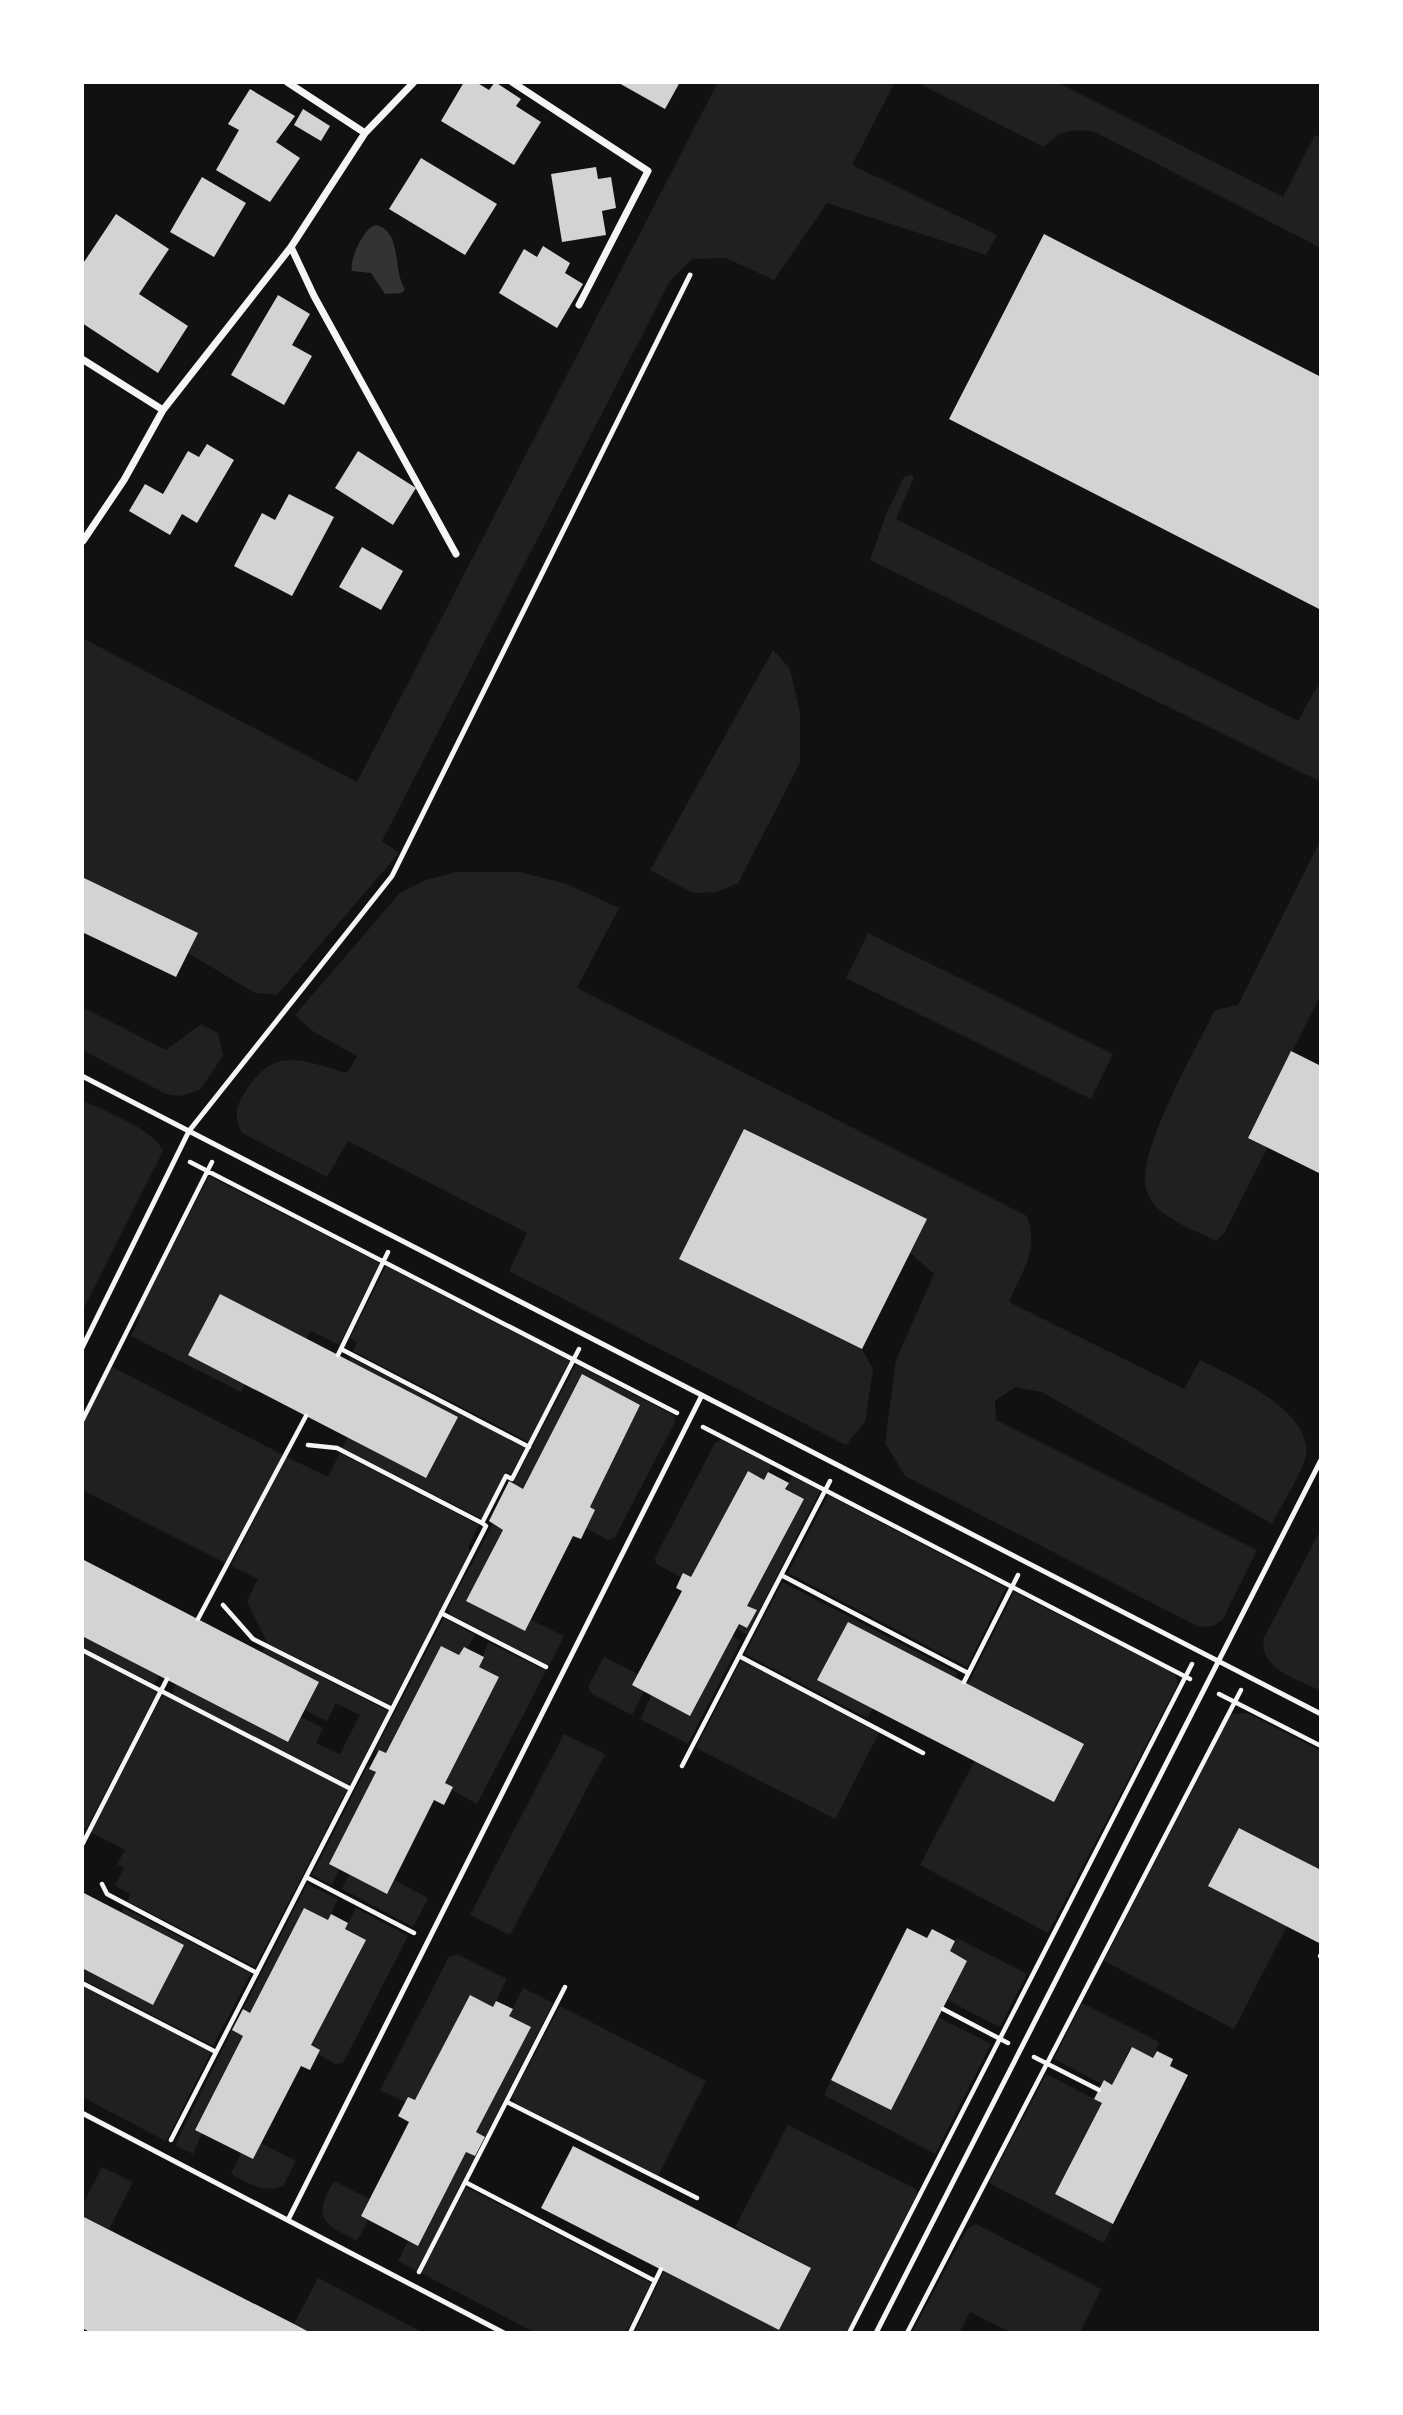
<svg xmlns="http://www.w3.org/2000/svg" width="1403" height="2415" font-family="'DM Sans',sans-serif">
<rect width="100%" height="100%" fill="#111"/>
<path fill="#202020" d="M718,82H895L852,165L997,235L986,255L827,203L774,280L726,258L692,259L670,281L382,841L399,853L277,995L255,993L188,953L197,933L82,877V638L357,782Z
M916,82H1057L1283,197L1315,135L1321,138V248L1095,132C1072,128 1060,130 1044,147Z
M912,474L914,477L896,519L1298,721L1318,685L1321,686V782L870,560L887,512L904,477Z
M773,650L790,669L800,713V763L738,883L717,892L693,893L650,870Z
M1321,839V995L1248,1137L1268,1147L1223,1235L1216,1241C1194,1229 1156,1218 1147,1192C1134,1154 1197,1048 1215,1010L1238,1005Z
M456,872H520L567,884L619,908L577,988L1027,1216C1039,1252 1022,1270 1009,1302L1184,1389L1200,1360C1231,1376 1313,1410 1306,1456C1303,1471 1280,1508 1272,1524L1042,1392L1015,1387L995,1401L996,1420L1257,1550L1223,1619L1213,1626L1199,1627L905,1476L885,1443L896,1360L934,1274L910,1253L926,1220L680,1259L862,1349L873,1369L865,1422L846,1445L509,1271L527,1233L348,1141L327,1177L242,1133C234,1116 235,1108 245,1092C275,1045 301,1060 347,1073L357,1056L314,1032L295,1015L400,893L426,880Z
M868,933L1113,1054L1091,1099L846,978Z
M82,1007L166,1050L201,1024L218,1033L223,1056L200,1090L180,1096L166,1094L82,1050Z
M82,1100C104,1111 154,1129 163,1151L83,1310Z
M209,1176L380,1263L339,1345L311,1331L306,1339L245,1384L241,1392L131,1336L141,1316L138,1314Z
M386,1266L570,1361L529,1442L353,1351L357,1342L350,1338Z
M349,1357L525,1447L511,1474L507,1472L482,1519L342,1448L348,1437Z
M576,1364L673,1415L675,1422L615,1537L608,1540L586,1528L590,1507L640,1405L582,1374L523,1489L513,1484Z
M112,1367L283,1455L225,1563L82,1490V1425Z
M722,1439L772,1465L764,1480L747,1472L691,1577H681L656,1564L655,1558L715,1443Z
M340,1453L479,1525L468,1547L470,1552L391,1705L267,1643L247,1601L258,1579L231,1566L287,1457L328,1477Z
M792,1476L820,1491L747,1635L737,1629L739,1624L747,1628L756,1610L747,1606L804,1499L785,1489Z
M828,1495L1006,1588L967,1667L788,1573Z
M493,1524L503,1530L467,1601L525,1631L531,1620L564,1636L549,1666L450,1614L448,1608Z
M1321,1529V1691C1298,1679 1258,1669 1264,1638Z
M782,1582L958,1673L955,1678L848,1623L818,1680L873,1708L867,1718L745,1654Z
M1014,1592L1175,1674L1178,1684L1048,1933L920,1865L975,1760L1084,1744L968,1684Z
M444,1618L475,1635L467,1649L463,1647L459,1655L441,1646L386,1753L375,1750Z
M82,1636L159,1675L154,1684L82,1647Z
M733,1636L741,1641L688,1744L640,1719L652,1695L690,1716Z
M488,1642L546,1671L477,1804L452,1790L453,1787L445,1783L499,1677L479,1667Z
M265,1648L388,1711L350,1785L172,1694L176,1684L287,1742L301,1717L323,1728L316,1743L340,1754L360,1715L336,1703L327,1721L305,1710L319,1682L262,1652Z
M82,1653L158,1692L86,1829L82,1827Z
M604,1657L638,1674L644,1691L632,1715L592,1694L588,1687Z
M741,1660L879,1733L835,1819L696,1748Z
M163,1694L348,1788L255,1967L127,1901L131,1894L115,1886L124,1868L117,1864L125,1850L91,1832Z
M1247,1713L1321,1751V1870L1239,1828L1209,1886L1287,1926L1234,2029L1104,1961L1231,1714Z
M564,1734L605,1754L510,1935L470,1915Z
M368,1765L376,1772L329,1864L339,1870L332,1885L312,1875Z
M349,1875L386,1893L394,1880L428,1898L413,1927L342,1889Z
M307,1884L338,1899L328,1920L304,1908L250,2013L243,2009Z
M124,1908L251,1973L213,2046L82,1979V1968L153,2005L184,1945L121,1912Z
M356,1908L408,1936L343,2063L335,2064L318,2054L320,2050L311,2045L366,1940L345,1929Z
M957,1938L1027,1974L1000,2027L947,2000L967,1961L950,1951Z
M457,1954L507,1979L493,2007L470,1995L415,2100L408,2097L405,2102L380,2090L449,1957Z
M82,1986L211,2052L166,2141L82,2097Z
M523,1988L553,2003L485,2137L476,2132L530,2027L509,2016Z
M1082,2003L1159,2042L1153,2058L1131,2047L1112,2085L1104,2080L1102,2084L1054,2059Z
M560,2006L706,2081L658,2176L515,2103L512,2097Z
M938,2017L991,2044L935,2154L824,2095L831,2080Z
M232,2030L243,2036L195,2129L202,2133L193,2154L175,2145Z
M1046,2074L1102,2103L1055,2194L1113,2224L1104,2243L989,2183Z
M788,2125L916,2189L917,2194L846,2333H634L664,2271L779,2330L811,2268L735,2227Z
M261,2143L296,2161L283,2186C262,2193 249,2184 231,2174L241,2153L253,2159Z
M466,2152L475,2156L417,2271L398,2261L408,2241L418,2245Z
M102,2167L133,2182L109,2229L82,2216V2206Z
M334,2181L369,2199L361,2216L368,2220L357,2241C321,2222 313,2219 334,2181Z
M466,2187L651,2283L626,2333H536L421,2273Z
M976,2224L1101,2289L1080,2333H1012L970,2312L959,2333H912L967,2229Z
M318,2278L424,2333H311L294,2324Z"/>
<path fill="#333" d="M376,225C403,232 392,270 405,289L402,293L385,294L371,273L352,271C349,260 364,227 376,225Z"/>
<path fill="#d3d3d3" d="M464,82H476L489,90L495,82L521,99L516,106L541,122L514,165L441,121Z
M617,82H680L665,109Z
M250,89L295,116L276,142L300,158L270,202L216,170L239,130L228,124Z
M303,109L330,126L321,141L294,125Z
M421,158L497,204L465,255L389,209Z
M596,167L598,179L611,177L616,208L602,211L606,235L562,242L551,174Z
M202,177L246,203L214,257L170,232Z
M116,214L169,249L139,294L188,326L158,373L82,323V265Z
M1044,234L1321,377V610L949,419Z
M543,246L570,263L565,273L583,284L557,328L499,293L524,249L537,257Z
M278,295L310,314L292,345L312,356L284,405L231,375Z
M207,444L234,460L197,523L182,514L170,535L129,511L145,484L163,494L188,451L199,457Z
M358,451L416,488L393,525L335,488Z
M289,494L334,517L292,596L234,566L262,513L275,520Z
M362,547L403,571L381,610L339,587Z
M82,877L198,933L176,977L82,932Z
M1291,1051L1321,1066V1174L1248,1138Z
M744,1129L927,1219L862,1349L679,1259Z
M220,1294L458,1417L426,1478L188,1355Z
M582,1374L640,1405L590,1507L595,1510L581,1539L573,1536L525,1631L466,1601L503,1530L489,1521L509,1481L523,1489Z
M748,1471L764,1480L768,1472L789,1483L785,1489L804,1499L747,1606L757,1610L747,1628L739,1624L690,1716L632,1685L682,1591L676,1588L681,1577L683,1573L691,1577Z
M82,1559L319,1682L288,1742L82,1636Z
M848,1622L1084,1744L1054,1802L817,1680Z
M441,1646L459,1655L464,1647L484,1657L479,1667L499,1677L445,1783L453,1787L444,1805L434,1800L387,1894L329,1864L376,1772L369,1769L379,1750L386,1753Z
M1239,1828L1321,1870V1944L1208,1886Z
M82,1892L184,1945L153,2005L82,1968Z
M304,1908L328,1920L331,1914L348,1923L345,1929L366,1940L311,2045L320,2050L310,2070L301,2066L253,2159L195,2130L243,2036L232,2030L243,2009L250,2013Z
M907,1928L927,1938L932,1929L955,1941L950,1951L967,1961L891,2110L831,2080Z
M470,1995L493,2007L496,2001L513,2009L509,2016L531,2027L476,2132L485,2137L475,2156L466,2152L418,2246L361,2216L409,2122L398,2116L408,2097L415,2100Z
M1132,2047L1153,2058L1157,2051L1173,2059L1170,2066L1188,2075L1113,2224L1055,2194L1102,2103L1094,2099L1104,2080L1112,2085Z
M573,2146L811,2268L779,2330L541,2208Z
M82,2216L294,2324L311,2333H91L86,2330L82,2328Z"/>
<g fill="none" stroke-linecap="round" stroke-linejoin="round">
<path stroke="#f5f5f5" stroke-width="4.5" d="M190,1162L677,1413
M341,1349L529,1447
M338,1355L388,1252
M82,1421L212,1162
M703,1427L1190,1679
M308,1445L337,1448L482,1523
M781,1575L968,1673
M223,1605L253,1639L392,1709
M441,1613L546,1667
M198,1619L306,1416
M82,1650L351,1789
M739,1656L923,1753
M964,1682L1018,1575
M1219,1694L1321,1746
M682,1766L830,1481
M82,1845L167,1679
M306,1877L414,1933
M102,1884L107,1894L257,1973
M1320,1956H1321
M82,1983L216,2052
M943,2009L1008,2043
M1034,2057L1099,2090
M507,2102L697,2198
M171,2140L486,1526L482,1523L506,1476L512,1479L579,1349
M465,2182L655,2281
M419,2272L565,1987
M630,2333L661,2269
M849,2333L1192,1664
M907,2333L1241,1690"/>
<path stroke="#f5f5f5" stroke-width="5" d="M82,1076L1321,1714
M82,1348L189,1131L392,876L690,275
M82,2113L504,2333
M288,2220L702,1395
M876,2333L1321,1460"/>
<path stroke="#f5f5f5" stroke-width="7" d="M512,82L648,171L579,305
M365,133L414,82
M291,247L314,296L456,554
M82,359L163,410L291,247L365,133L287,82
M83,541L124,480L163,410"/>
</g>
<rect width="1403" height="2415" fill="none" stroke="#ffffff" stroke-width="168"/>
</svg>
